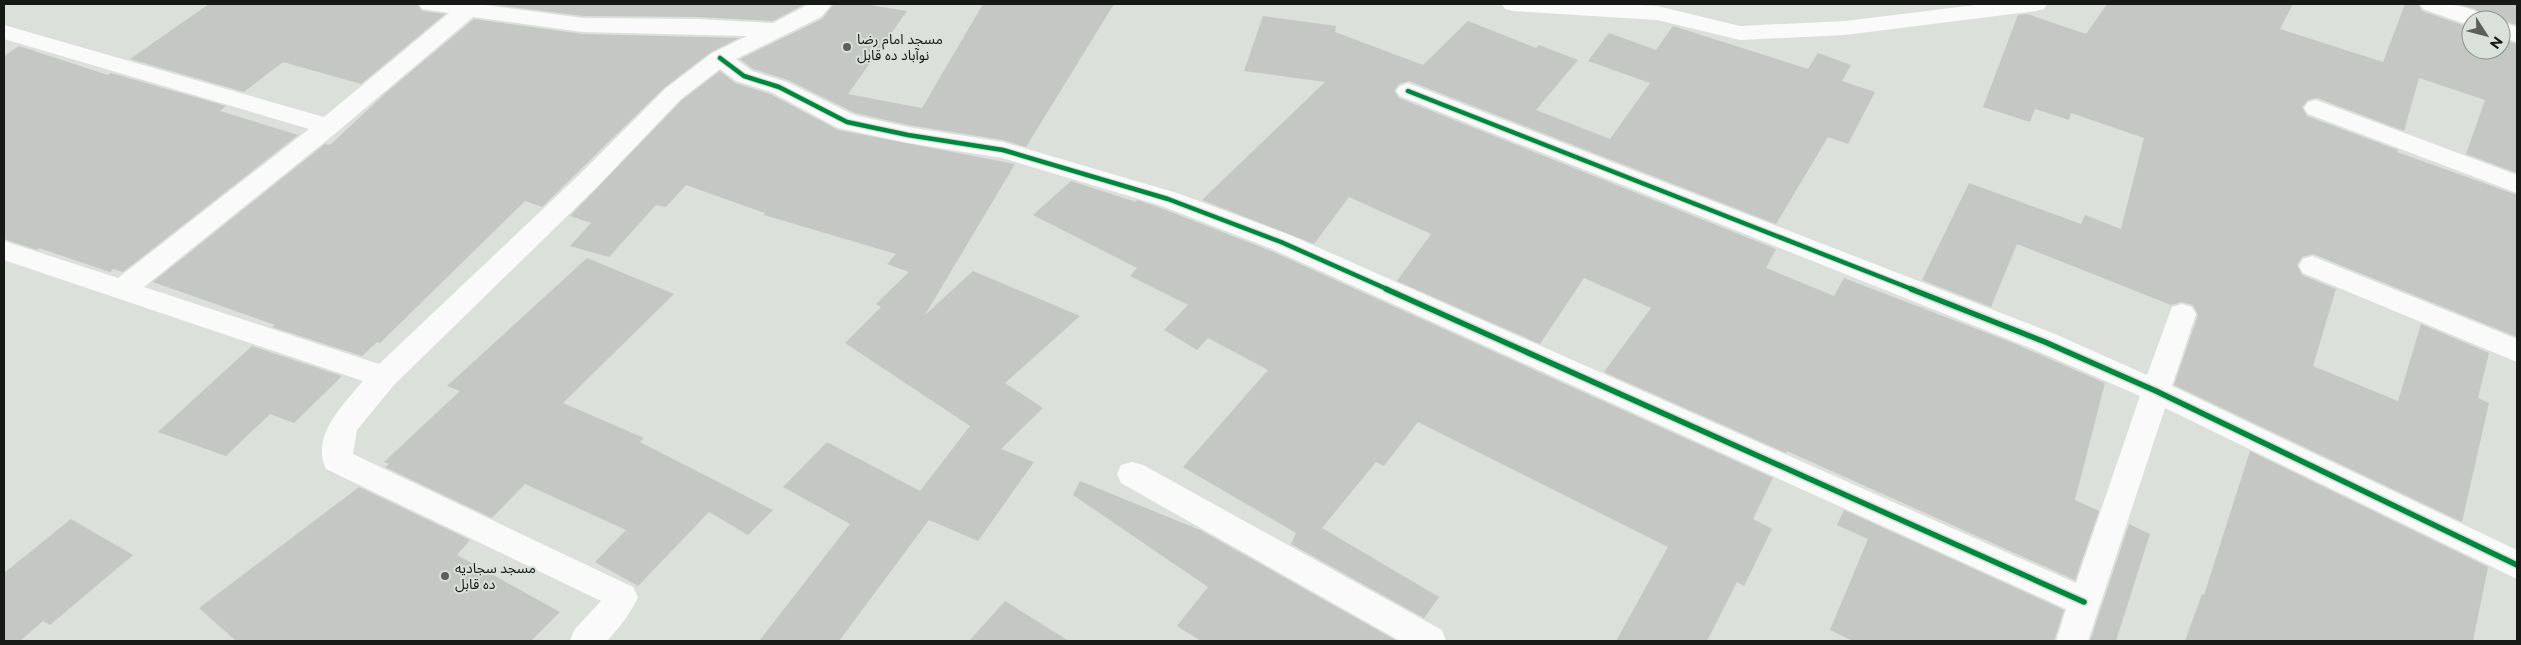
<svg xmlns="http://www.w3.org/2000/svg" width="2521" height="645" font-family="Montserrat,'Noto Sans Arabic',sans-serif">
<rect width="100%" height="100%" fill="#dbe0db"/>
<path fill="#c5c7c4" d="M209,4H417L422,11L445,14L361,84L283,62L244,92L130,59Z
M489,4H805L773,21L697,17L583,16Z
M834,4H864L907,11L848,94L922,108L983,4H1114L1026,147L1003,140L908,125L855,113L788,80L753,69L740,59L822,19Z
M2107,4H2293L2280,29L2383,62L2405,4H2418L2422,11L2471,28V50H2501V39L2517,44V173L2466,154L2485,100L2419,78L2404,131L2317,98L2308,100L2302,107L2307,116L2398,150L2397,152L2517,195V337L2313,254L2302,257L2297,265L2302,275L2336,289L2313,366L2398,401L2421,324L2489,353L2478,398L2489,403L2462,522L2174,385L2198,315L2193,305L2181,302L2171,305L2017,244L1991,307L1922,280L1969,183L2081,224L2085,215L2121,229L2144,138L2071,113L2069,120L2035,109L2030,122L1983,107L2018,15L2027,14L2086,34Z
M2456,4H2517V25L2501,20H2489L2475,9Z
M1263,16L1336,26L1335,32L1423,65L1468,21L1536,48L1539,45L1578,60L1536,110L1610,139L1650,83L1588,61L1609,33L1656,50L1673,26L1808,69L1818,53L1851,65L1842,81L1875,92L1848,144L1828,137L1776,224L1409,81L1399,84L1394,91L1399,98L1776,249L1766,268L1834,296L1844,278L2013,343L2105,383L2075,500L2099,511L2075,580L1787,451L1786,453L1604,372L1651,308L1584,278L1540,344L1397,281L1431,234L1349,197L1314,244L1202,200L1325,82L1244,71Z
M474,19L583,34L739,38L711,52L664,88L542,207L525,201L380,343L377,342L362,356L272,327L275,325L153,282L325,144L330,145L388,91Z
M19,46L108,75L111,73L226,106L220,111L298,135L123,272L113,269L110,272L39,248L37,250L4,239V56Z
M720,71L735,83L770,94L838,130L1015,164L925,315L973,271L1080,316L1005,383L1043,408L1001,449L1034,462L978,541L929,520L839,641H759L850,524L783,487L827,442L920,491L970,426L845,343L881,307L876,304L909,272L887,264L896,254L764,215L765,213L686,185L666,207L656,205L609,257L570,246L591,223L570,216L682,100Z
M1071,181L1136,202L1137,200L1158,207L1271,251L1773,478L1753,519L1772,529L1744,586L1737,582L1707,641H1616L1668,547L1418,422L1384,466L1376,462L1322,528L1439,597L1424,618L1291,544L1296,533L1183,467L1268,370L1208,338L1197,350L1164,330L1188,305L1130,276L1137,268L1033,215Z
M587,258L674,294L563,403L644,438L640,442L773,510L748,535L709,512L638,586L595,562L626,530L525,484L492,518L385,467L389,464L384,462L460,391L447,386Z
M252,346L342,376L294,423L270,414L226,456L158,432Z
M2250,451L2488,567L2473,641H2185L2202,594L2204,595Z
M1080,481L1200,530L1397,641H1201L1177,626L1208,587L1073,495Z
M359,487L470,540L457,555L560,612L531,641H236L199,608Z
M1844,510L2064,610L2054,641H1853L1830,630L1868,539L1837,525Z
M71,519L133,555L50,625L43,621L20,641H4V573Z
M2129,524L2150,534L2116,641H2090Z
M1005,601L1069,641H969Z"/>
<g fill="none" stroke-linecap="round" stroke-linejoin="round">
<path fill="#fafafa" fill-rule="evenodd" d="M419,4H477L583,18L697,19L773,23L809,4H832L821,17L736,59L752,71L787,82L854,115L908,127L1003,142L1177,193L1290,235L2076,583L2140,396L2035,350L1400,96L1396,91L1400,86L1408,83L1416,86L2055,334L2147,375L2172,307L2182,304L2192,307L2196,314L2172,386L2517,550V579L2165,408L2088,641H2056L2066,609L1272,249L1159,205L1002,158L908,143L838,128L771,92L736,81L720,69L681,99L597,187L394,385L357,430L353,454L633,587L638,597C630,614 620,627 607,641H570L574,630L601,601L326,469C310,436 344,404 363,381L4,260V241L118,278L309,129L4,39V25L324,117L449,13L422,9ZM473,17L583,32L747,36L712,53L665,89L579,175L379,364L144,287L337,132Z
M1502,4H1617L1657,6L1740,26L1845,21L1984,4H2047L2044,9L2036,11L1845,35L1740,40L1657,20L1513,11L1505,9Z
M2420,4C2438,3 2476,4 2487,20H2471V26L2423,9Z
M2501,22L2517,27V42L2501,37Z
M2316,100L2517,175V193L2308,114L2304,108L2308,102Z
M2312,256L2517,339V362L2303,273L2299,266L2303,259Z
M1132,462L1143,465L1442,630L1446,641H1400L1121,483L1117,474L1121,465Z"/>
<g stroke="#dae1da" stroke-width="7">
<path id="cycleway-far1" d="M720,58L744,76L779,87L847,122L908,135L1003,150L1168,199L1281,242L1389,290
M1408,91L1914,290"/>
</g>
<g stroke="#dae1da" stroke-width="9">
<path id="cycleway" d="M1386,289L2084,602
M1911,289L2045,342L2156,391L2517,565"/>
</g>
<use href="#cycleway-far1" stroke="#00873e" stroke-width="4.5"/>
<use href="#cycleway" stroke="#00873e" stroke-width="5.5"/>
</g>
<g fill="#5c5f5c" stroke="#dae1da" stroke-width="2">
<circle cx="847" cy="47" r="5"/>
<circle cx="445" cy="576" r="5"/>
</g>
<g text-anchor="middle" stroke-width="4" stroke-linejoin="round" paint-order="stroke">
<g font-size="14" fill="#171917" stroke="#dae1da" text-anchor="start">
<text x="857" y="44">مسجد امام رضا<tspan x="857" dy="16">نوآباد ده قابل</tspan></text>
<text x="455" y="573">مسجد سجادیه<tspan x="455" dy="16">ده قابل</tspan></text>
</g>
</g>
<rect width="2521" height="645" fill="none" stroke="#171917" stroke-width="10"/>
<g transform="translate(2486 35) rotate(126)"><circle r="24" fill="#dae1da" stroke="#8c918c"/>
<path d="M0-4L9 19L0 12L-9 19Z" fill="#5c5f5c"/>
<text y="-8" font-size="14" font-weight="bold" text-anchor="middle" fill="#171917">N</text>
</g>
</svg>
